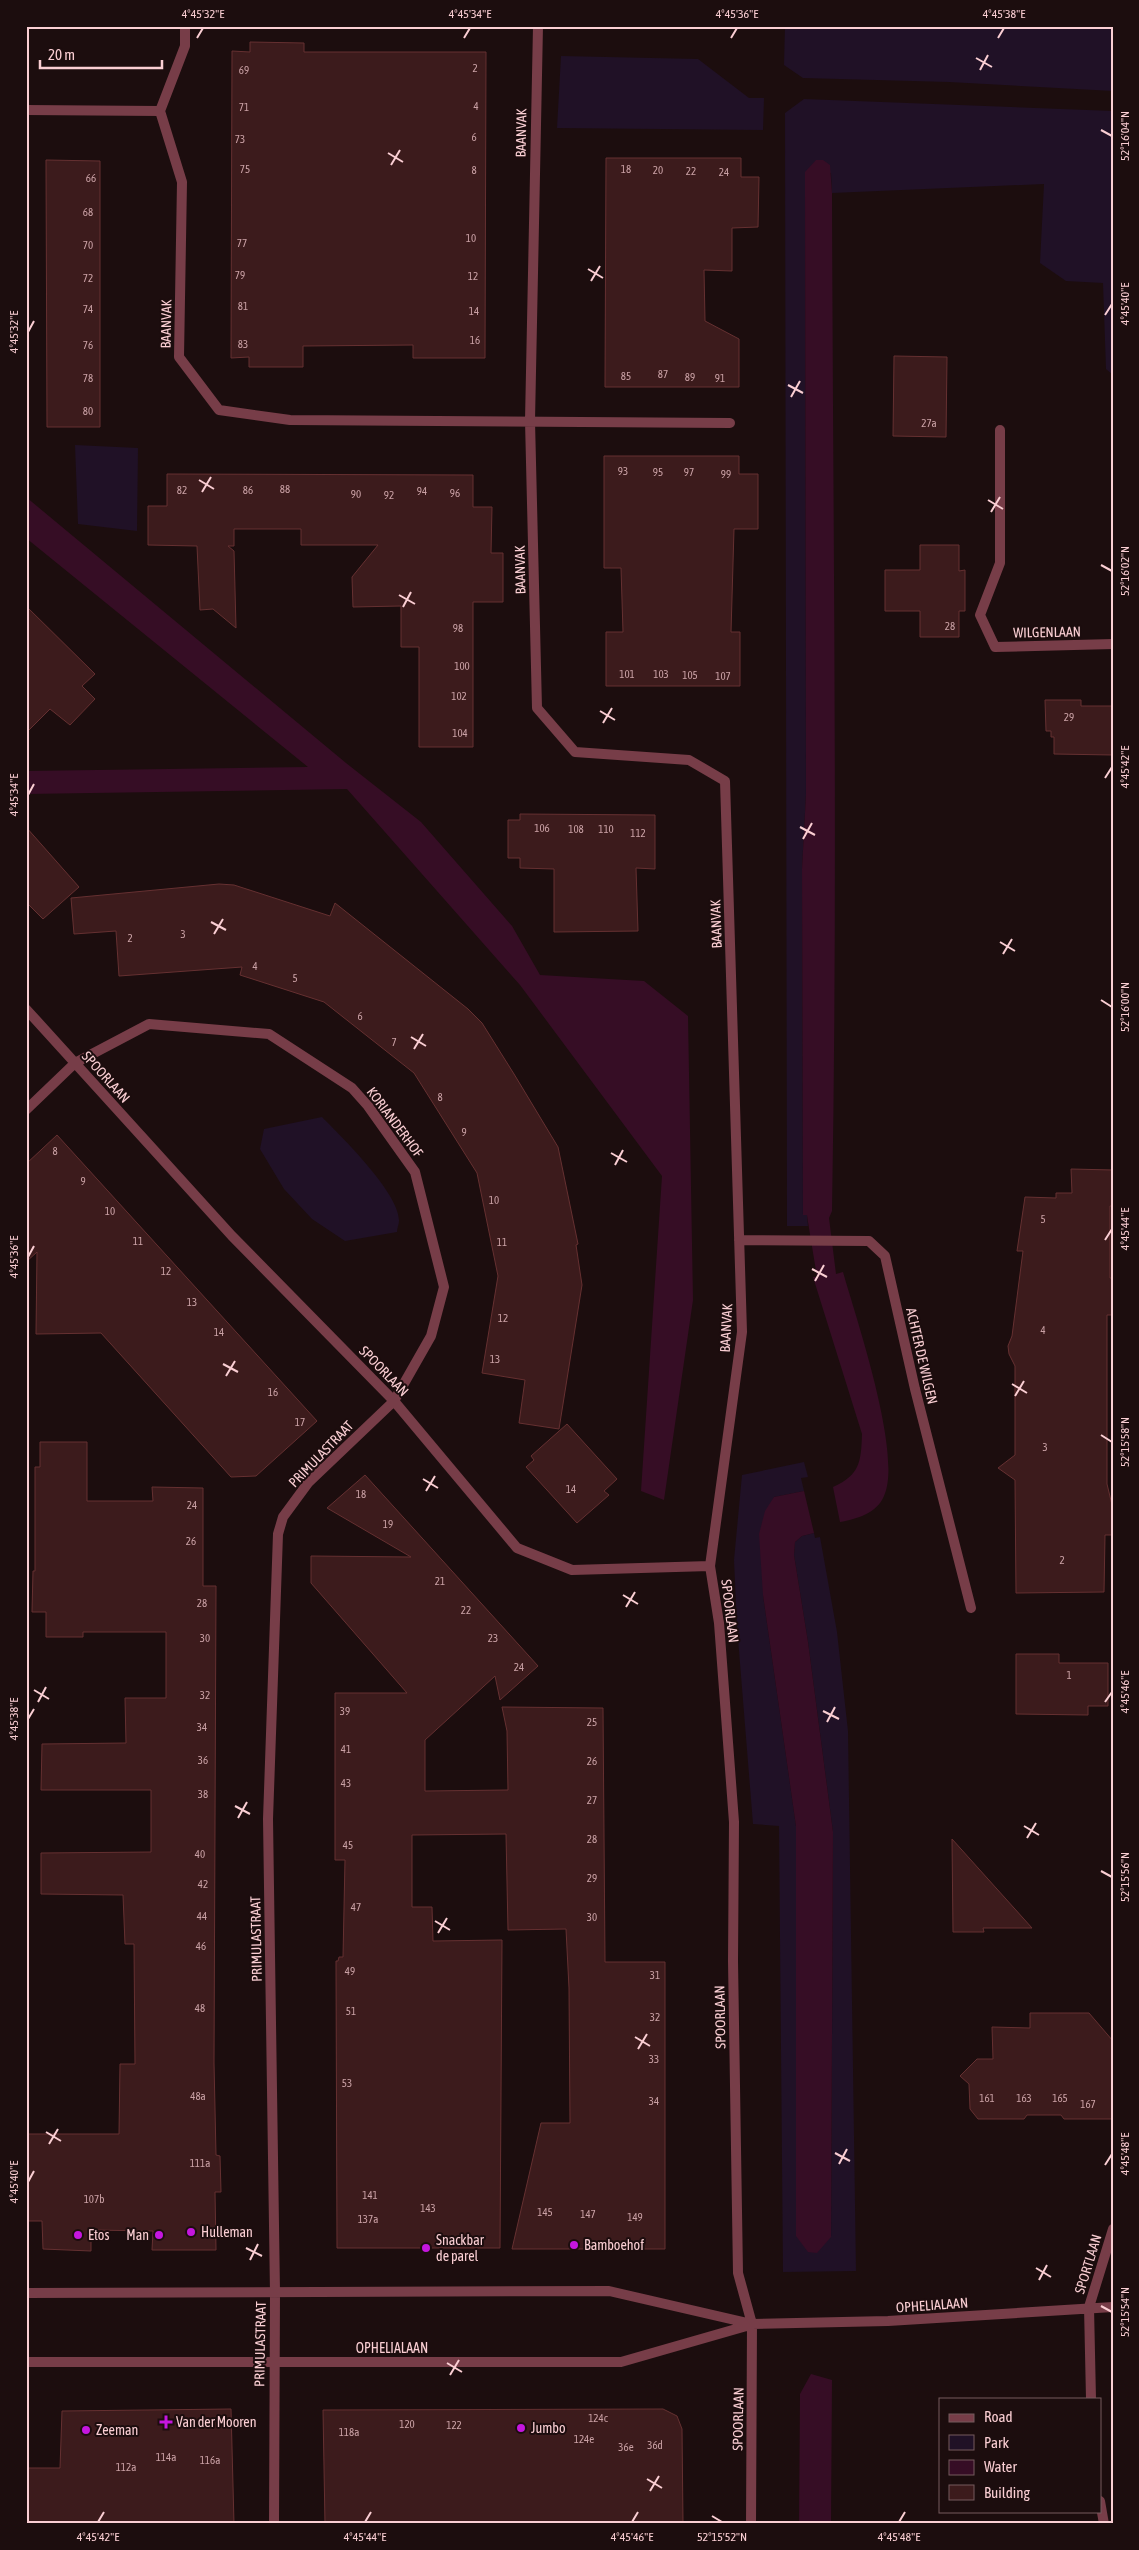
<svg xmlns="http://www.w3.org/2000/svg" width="1139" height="2550" font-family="'Asap Condensed',sans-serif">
<rect width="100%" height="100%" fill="#1c0d0e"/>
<path fill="#201126" d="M785,26H1113V91L949,82L803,78L784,65Z
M561,56L698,59L749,98H764L763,130L557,128Z
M804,99L1113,111V375L1106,369L1103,283L1066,281L1040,263L1044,184L832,193L831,173L805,172L806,794L802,869L803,1215H807L808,1226H787L785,113Z
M75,445L138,448L137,531L78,524Z
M322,1117C341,1136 400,1194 399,1221C399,1224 397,1228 397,1232L345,1241L312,1219L284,1189L260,1149L264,1129Z
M804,1462L808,1477L801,1478L804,1491L774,1497L763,1595L796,1826L831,2237L833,1832L808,1642L794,1555L795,1542L802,1536L814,1533L815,1538L820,1537L837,1632L848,1731L856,2271L783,2272L779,1826L753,1824L737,1626L734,1560L742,1475Z"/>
<path fill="#360d25" d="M816,160H823L830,165L832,193C833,532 838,871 832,1211L829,1218L836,1274L843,1272C856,1318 903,1455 884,1496C877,1513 857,1519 840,1522L833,1487C860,1475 861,1462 862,1434L813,1277H817L808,1222L807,1215H803L802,869L806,794L805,194V172Z
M26,497L346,763L421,822L512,926L540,975L644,981L688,1016L693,1300L664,1500L641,1491L662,1176L520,985L347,789L26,794V771L308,767L26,538Z
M804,1491L814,1533L802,1536L795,1542L794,1555L808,1642L833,1832L831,2237L817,2253L808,2252L796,2236V1826L763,1595L759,1534L765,1511L774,1497Z
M811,2374L832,2380L831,2524H799L800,2394Z"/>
<path fill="#3c1b1c" stroke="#653031" d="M250,42L304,43V52H486L485,358H413V345L303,346V367H249V357L231,358L232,51L250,52Z
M606,158H741V177H759L758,227L732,228V271L704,270L705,321L739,339V387H605Z
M46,160L100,161V427H47Z
M894,356L947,357L946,437L893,436Z
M604,456H739V474H758V529H734L731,632H740V686H606V632H623L621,568H604Z
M167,474L473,475V507H492L491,553H503V602H473V747H419V647H401V606L353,607L352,577L378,545H301V529H234V546H228L234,551L236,628L213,609L200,610L197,546L148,545V506H167Z
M920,545H959V571L965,570V611H959V637H920V611H885V570H920Z
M26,606L95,674L82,686L95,699L70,725L50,709L26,733Z
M1045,700H1081V706H1113V755L1054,754V737H1051V731H1046Z
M520,814L655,815V869L636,868L638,931L554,932V869L520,868V858H508V820H520Z
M26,827L79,887L43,919L26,902Z
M219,884L234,885L330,916L335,903L468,1009L482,1023L514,1074L558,1147L578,1244L576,1245L582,1285L559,1429L519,1423L525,1380L482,1373L498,1276L477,1173L414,1073L324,1002L240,975L242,967L119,976L116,931L74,934L71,898Z
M57,1135L317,1421L256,1476L231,1477L101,1333L36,1334L37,1252L26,1262V1164Z
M1071,1169L1113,1170V1206H1110V1278H1113V1315H1107V1484L1113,1509V1535H1105L1104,1592L1016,1593L1015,1480L998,1468L1015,1455V1366L1009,1354L1008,1346L1012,1336L1023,1251H1017L1025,1197L1056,1198V1193H1072Z
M567,1424L617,1479L604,1491L609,1495L577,1523L526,1467L534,1460L531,1456Z
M40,1442H87V1501H153L152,1487L203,1488V1586H216L214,2063L216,2155L220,2156L221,2192H215L216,2250H152L153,2231L91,2230V2251L43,2249L42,2221H26V2134H119L120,2064H135L134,1944H125L123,1895L41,1894V1853L151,1852V1790H41L42,1744L126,1743L125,1698H166V1632H83V1637H46V1612H32L33,1571H35V1467H40Z
M365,1475L538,1666L500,1700L495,1676L425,1740V1791L508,1790L507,1731L502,1707L603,1708L605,1962H665V2249H512L541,2123H570L569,1988L566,1929L508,1930L506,1834L412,1835V1907H432L433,1941L502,1940L500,2248H337L336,1961H338L339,1957H343L345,1860H335V1693H407L311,1583V1556L411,1557L327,1508Z
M1016,1654H1059V1663H1108V1706H1088V1715L1016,1714Z
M952,1839L1032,1928H983L984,1932H953Z
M1030,2013H1089L1113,2041V2119H1064L1061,2115H1027L1024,2119H978L970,2109L969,2084L960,2076L977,2059H993L992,2027L1030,2028Z
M231,2409L234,2524H26V2468H60L62,2411Z
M663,2409L677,2416L682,2429L683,2524H325L323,2410Z"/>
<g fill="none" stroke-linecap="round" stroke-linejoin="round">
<path stroke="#773d48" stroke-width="10" d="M538,26L530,421L537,708L575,752L689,760L725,781L742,1332L710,1566L719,1623L734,1822L733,1961L738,2273L752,2324L751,2524
M26,110L160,111L182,182L179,357L219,410L290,420L730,423
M160,111L185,46V26
M1000,430V563L980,615L995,647L1113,644
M26,1009L232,1236L394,1401L517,1548L572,1570L710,1566
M26,1110L75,1063L149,1024L269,1034L352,1088L368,1106L415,1172L444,1287L431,1336L394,1401L308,1483L283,1517L278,1534L268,1819L275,2293L274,2524
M739,1240L869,1241L885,1256L915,1389L971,1608
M26,2293L609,2291L752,2324L888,2321L1113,2307
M26,2362H621L750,2325
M1091,2399L1089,2307L1113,2229
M1100,2501L1104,2524"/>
</g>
<path fill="none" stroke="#faced3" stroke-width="2" d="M197,38L203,28M464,38L470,28M731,38L737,28M998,38L1004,28M976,58L992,67M980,70L988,55M1101,130L1112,136M388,153L403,162M391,165L400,150M588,269L603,278M591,281L600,266M1105,315L1112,304M28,332L34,321M788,385L803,393M791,397L800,381M199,480L214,489M202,492L211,477M988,500L1003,509M991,512L1000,497M1101,565L1112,571M399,595L415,604M403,607L411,592M600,711L615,720M603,723L612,708M1105,778L1112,767M28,795L34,784M800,827L815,835M803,839L812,823M211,922L226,930M214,934L223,919M1000,942L1015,951M1003,954L1012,939M1101,1000L1112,1007M411,1037L426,1046M414,1049L423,1034M611,1153L627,1162M615,1165L623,1150M1105,1240L1112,1229M28,1257L34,1246M812,1269L827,1277M815,1281L824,1265M223,1364L238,1372M226,1376L235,1361M1012,1384L1027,1393M1015,1396L1024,1381M1101,1435L1112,1442M423,1479L438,1488M426,1491L435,1476M623,1595L638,1604M626,1607L635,1592M34,1690L49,1699M38,1702L46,1687M1105,1702L1112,1692M823,1711L839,1719M28,1719L34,1709M827,1722L835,1707M235,1806L250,1814M238,1818L247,1802M1024,1826L1039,1835M1027,1838L1036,1823M1101,1871L1112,1877M435,1921L450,1930M438,1933L447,1918M635,2037L650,2046M638,2049L647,2034M46,2132L61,2141M49,2144L58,2129M835,2153L850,2161M839,2164L847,2149M1105,2165L1112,2154M28,2182L34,2171M246,2248L262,2256M250,2260L258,2244M1036,2268L1051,2277M1039,2280L1047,2265M1101,2306L1112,2312M447,2363L462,2372M450,2375L459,2360M647,2479L662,2488M650,2491L659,2476M712,2516L722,2522M98,2522L104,2512M365,2522L371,2512M632,2522L638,2512M899,2522L905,2512"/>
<g fill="#c516de" stroke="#1c0d0e" stroke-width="2">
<circle cx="191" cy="2232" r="5"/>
<circle cx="78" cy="2235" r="5"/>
<circle cx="159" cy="2235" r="5"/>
<circle cx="574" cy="2245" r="5"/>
<circle cx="426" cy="2248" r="5"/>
<path d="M163.5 2414.5h5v5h5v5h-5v5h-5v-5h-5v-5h5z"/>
<circle cx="521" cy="2428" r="5"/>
<circle cx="86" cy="2430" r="5"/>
</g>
<g text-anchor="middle" stroke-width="4" stroke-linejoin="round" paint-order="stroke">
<g font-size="11" fill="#caa1a5">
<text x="475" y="72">2</text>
<text x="244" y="74">69</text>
<text x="476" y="110">4</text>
<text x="244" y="111">71</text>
<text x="474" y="141">6</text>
<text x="240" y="143">73</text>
<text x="245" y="173">75</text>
<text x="626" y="173">18</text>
<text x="474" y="174">8</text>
<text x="658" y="174">20</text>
<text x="691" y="175">22</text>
<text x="724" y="176">24</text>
<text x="91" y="182">66</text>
<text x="88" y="216">68</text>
<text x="471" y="242">10</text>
<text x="242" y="247">77</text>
<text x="88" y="249">70</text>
<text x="240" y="279">79</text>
<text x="473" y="280">12</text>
<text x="88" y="282">72</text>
<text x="243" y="310">81</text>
<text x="88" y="313">74</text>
<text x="474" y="315">14</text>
<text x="475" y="344">16</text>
<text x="243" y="348">83</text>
<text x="88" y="349">76</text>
<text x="663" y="378">87</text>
<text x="626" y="380">85</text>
<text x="690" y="381">89</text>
<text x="88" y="382">78</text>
<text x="720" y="382">91</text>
<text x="88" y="415">80</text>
<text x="929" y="427">27a</text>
<text x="623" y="475">93</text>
<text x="658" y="476">95</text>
<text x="689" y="476">97</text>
<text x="726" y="478">99</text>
<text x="285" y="493">88</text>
<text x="182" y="494">82</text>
<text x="248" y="494">86</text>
<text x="422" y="495">94</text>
<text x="455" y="497">96</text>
<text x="356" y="498">90</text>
<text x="389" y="499">92</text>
<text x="950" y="630">28</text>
<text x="458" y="632">98</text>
<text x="462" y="670">100</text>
<text x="627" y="678">101</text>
<text x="661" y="678">103</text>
<text x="690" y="679">105</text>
<text x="723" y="680">107</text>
<text x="459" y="700">102</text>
<text x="1069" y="721">29</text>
<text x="460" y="737">104</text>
<text x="542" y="832">106</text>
<text x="576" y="833">108</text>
<text x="606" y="833">110</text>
<text x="638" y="837">112</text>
<text x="183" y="938">3</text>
<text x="130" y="942">2</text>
<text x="255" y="970">4</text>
<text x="295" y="982">5</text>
<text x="360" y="1020">6</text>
<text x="394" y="1046">7</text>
<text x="440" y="1101">8</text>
<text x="464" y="1136">9</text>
<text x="55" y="1155">8</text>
<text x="83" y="1185">9</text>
<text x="494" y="1204">10</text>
<text x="110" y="1215">10</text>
<text x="1043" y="1223">5</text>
<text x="138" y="1245">11</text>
<text x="502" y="1246">11</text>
<text x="166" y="1275">12</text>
<text x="192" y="1306">13</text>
<text x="503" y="1322">12</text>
<text x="1043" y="1334">4</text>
<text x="219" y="1336">14</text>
<text x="495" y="1363">13</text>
<text x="273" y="1396">16</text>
<text x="300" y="1426">17</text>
<text x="1045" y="1451">3</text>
<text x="571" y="1493">14</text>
<text x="361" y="1498">18</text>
<text x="192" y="1509">24</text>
<text x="388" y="1528">19</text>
<text x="191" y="1545">26</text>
<text x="1062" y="1564">2</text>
<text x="440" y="1585">21</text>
<text x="202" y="1607">28</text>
<text x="466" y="1614">22</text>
<text x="205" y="1642">30</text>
<text x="493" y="1642">23</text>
<text x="519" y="1671">24</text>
<text x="1069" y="1679">1</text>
<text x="205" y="1699">32</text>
<text x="345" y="1715">39</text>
<text x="592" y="1726">25</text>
<text x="202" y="1731">34</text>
<text x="346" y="1753">41</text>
<text x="203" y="1764">36</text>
<text x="592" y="1765">26</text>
<text x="346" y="1787">43</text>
<text x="203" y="1798">38</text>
<text x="592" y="1804">27</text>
<text x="592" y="1843">28</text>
<text x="348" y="1849">45</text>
<text x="200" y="1858">40</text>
<text x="592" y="1882">29</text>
<text x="203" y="1888">42</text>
<text x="356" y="1911">47</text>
<text x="202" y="1920">44</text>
<text x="592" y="1921">30</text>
<text x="201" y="1950">46</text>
<text x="350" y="1975">49</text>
<text x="655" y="1979">31</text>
<text x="200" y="2012">48</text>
<text x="351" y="2015">51</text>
<text x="655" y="2021">32</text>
<text x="654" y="2063">33</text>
<text x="347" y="2087">53</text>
<text x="198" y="2100">48a</text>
<text x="987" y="2102">161</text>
<text x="1024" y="2102">163</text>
<text x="1060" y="2102">165</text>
<text x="654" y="2105">34</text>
<text x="1088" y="2108">167</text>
<text x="200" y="2167">111a</text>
<text x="370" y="2199">141</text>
<text x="94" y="2203">107b</text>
<text x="428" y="2212">143</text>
<text x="545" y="2216">145</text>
<text x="588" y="2218">147</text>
<text x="635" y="2221">149</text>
<text x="368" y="2223">137a</text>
<text x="598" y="2422">124c</text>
<text x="407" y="2428">120</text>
<text x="454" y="2429">122</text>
<text x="349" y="2436">118a</text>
<text x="584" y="2443">124e</text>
<text x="655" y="2449">36d</text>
<text x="626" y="2451">36e</text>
<text x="166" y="2461">114a</text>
<text x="210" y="2464">116a</text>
<text x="126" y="2471">112a</text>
</g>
<g font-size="14" fill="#faced3" stroke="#1c0d0e">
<text transform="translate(521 133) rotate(-89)" y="5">BAANVAK</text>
<text transform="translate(166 324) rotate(-89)" y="5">BAANVAK</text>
<text transform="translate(520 570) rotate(-91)" y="5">BAANVAK</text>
<text transform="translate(1047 632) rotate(-1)" y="5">WILGENLAAN</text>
<text transform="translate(716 924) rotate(-92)" y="5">BAANVAK</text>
<text transform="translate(106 1077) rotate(48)" y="5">SPOORLAAN</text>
<text transform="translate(395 1122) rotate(53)" y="5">KORIANDERHOF</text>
<text transform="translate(726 1328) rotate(-87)" y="5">BAANVAK</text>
<text transform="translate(922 1356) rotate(77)" y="5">ACHTER DE WILGEN</text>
<text transform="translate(384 1371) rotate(46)" y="5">SPOORLAAN</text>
<text transform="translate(321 1454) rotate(-46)" y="5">PRIMULASTRAAT</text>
<text transform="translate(730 1611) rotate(83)" y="5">SPOORLAAN</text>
<text transform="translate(256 1939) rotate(-91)" y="5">PRIMULASTRAAT</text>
<text transform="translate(720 2017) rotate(-91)" y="5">SPOORLAAN</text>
<text transform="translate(1088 2264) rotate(-73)" y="5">SPORTLAAN</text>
<text transform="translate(932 2305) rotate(-4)" y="5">OPHELIALAAN</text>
<text transform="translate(260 2344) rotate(-89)" y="5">PRIMULASTRAAT</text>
<text x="392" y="2353">OPHELIALAAN</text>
<text transform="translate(738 2419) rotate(-89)" y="5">SPOORLAAN</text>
</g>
<g font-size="14" fill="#faced3" stroke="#1c0d0e" text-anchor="start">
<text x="201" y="2237">Hulleman</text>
<text x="88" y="2240">Etos</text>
<text x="149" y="2240" text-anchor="end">Man</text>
<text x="436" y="2245">Snackbar<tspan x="436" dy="16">de parel</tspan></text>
<text x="584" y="2250">Bamboehof</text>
<text x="176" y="2427">Van der Mooren</text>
<text x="531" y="2433">Jumbo</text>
<text x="96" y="2435">Zeeman</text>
</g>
</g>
<rect width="1139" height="2550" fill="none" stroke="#1c0d0e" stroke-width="55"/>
<rect x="939" y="2398" width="162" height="115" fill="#1c0d0e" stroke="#755a5d"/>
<rect x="949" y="2414" width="25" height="8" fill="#773d48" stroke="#755a5d"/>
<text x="984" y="2422" font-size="15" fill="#faced3">Road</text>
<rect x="949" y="2435" width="25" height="15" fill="#201126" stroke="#755a5d"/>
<text x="984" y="2448" font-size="15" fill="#faced3">Park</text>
<rect x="949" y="2460" width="25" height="15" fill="#360d25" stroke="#755a5d"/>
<text x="984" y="2472" font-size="15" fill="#faced3">Water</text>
<rect x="949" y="2485" width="25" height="15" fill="#3c1b1c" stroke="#755a5d"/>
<text x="984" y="2498" font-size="15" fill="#faced3">Building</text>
<path d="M40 60v8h122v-8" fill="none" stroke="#faced3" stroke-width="2.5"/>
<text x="48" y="60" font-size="15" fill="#faced3" stroke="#1c0d0e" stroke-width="4" paint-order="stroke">20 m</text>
<rect x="28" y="28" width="1084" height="2494" fill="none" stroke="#faced3" stroke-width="2"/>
<g font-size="12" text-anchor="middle" fill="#faced3">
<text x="203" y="18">4°45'32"E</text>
<text x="470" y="18">4°45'34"E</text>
<text x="737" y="18">4°45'36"E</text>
<text x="1004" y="18">4°45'38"E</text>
<text transform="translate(1125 136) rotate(-90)" y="4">52°16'04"N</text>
<text transform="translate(1125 304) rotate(-90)" y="4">4°45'40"E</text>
<text transform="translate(14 332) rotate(-90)" y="4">4°45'32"E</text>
<text transform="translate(1125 571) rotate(-90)" y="4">52°16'02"N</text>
<text transform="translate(1125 767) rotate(-90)" y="4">4°45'42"E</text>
<text transform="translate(14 795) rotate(-90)" y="4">4°45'34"E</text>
<text transform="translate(1125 1007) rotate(-90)" y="4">52°16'00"N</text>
<text transform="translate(1125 1229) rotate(-90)" y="4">4°45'44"E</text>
<text transform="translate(14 1257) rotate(-90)" y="4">4°45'36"E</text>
<text transform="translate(1125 1442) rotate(-90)" y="4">52°15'58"N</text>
<text transform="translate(1125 1692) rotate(-90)" y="4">4°45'46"E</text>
<text transform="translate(14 1719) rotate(-90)" y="4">4°45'38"E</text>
<text transform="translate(1125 1877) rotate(-90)" y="4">52°15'56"N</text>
<text transform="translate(1125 2154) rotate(-90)" y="4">4°45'48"E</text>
<text transform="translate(14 2182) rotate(-90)" y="4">4°45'40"E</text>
<text transform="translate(1125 2312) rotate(-90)" y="4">52°15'54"N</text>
<text x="98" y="2541">4°45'42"E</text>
<text x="365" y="2541">4°45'44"E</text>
<text x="632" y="2541">4°45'46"E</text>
<text x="722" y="2541">52°15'52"N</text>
<text x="899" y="2541">4°45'48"E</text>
</g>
</svg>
